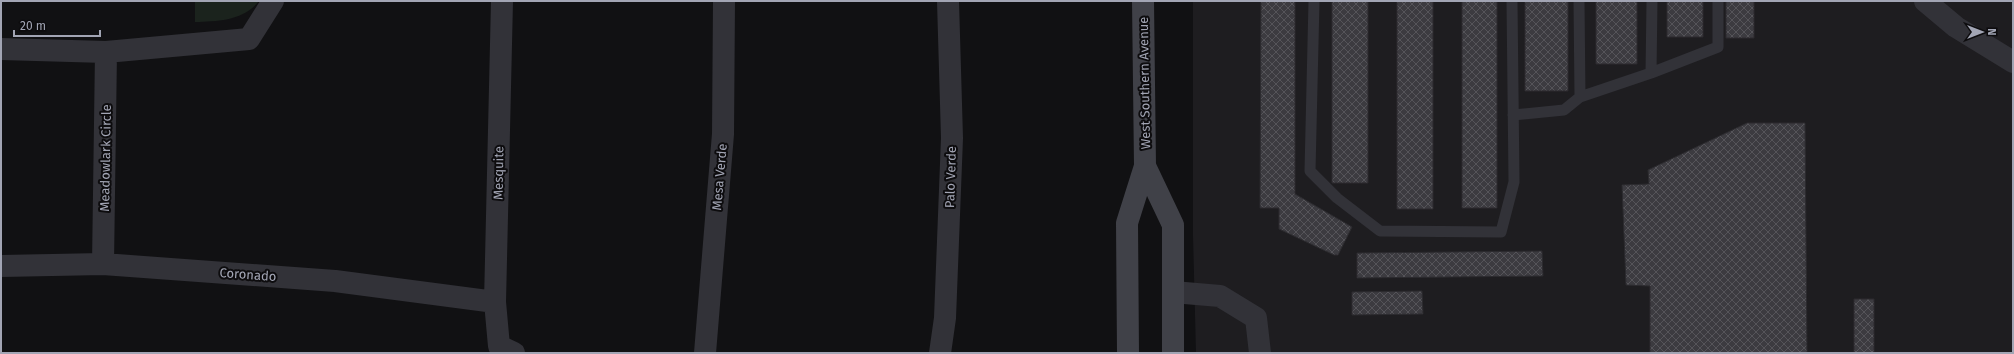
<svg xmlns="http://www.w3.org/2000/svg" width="2014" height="354" font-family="'Fira Sans',sans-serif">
<defs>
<pattern id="building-cross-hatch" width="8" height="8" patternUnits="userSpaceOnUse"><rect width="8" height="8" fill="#3c3b40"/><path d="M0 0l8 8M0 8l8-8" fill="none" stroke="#555459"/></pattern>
</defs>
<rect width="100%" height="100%" fill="#111113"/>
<path fill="#1e1d20" d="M1193,1H2013V353H1196L1193,235Z"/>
<path fill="#1b231d" d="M195,1H259C243,21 218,21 195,22Z"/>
<path fill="url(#building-cross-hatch)" stroke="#2c2b2f" d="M1261,1H1295V194L1352,227L1338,255H1334L1279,229V208H1260Z
M1332,1H1368V183H1332Z
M1397,1H1433V209H1397Z
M1462,1H1497V208H1462Z
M1525,1H1568V91H1525Z
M1596,1H1637V64H1596Z
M1667,1H1703V37H1667Z
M1726,1H1754V38H1726Z
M1747,123H1805L1807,353H1650V286L1626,285L1622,185L1649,184L1648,170Z
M1542,251L1543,276L1357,278V253Z
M1422,291L1423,314L1352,315V292Z
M1854,299H1874V353H1854Z"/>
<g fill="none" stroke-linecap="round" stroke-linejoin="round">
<path stroke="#323238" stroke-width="11" d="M1314,1L1310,171L1337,198L1380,231L1501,232L1514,182L1512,1
M1651,73L1718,47V1
M1580,97L1651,73L1652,1
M1513,115L1564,110L1580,97L1579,1"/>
<path stroke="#323238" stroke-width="22" d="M502,1L495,302L499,346L514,353
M1925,1L1956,27L2013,62
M1,49L106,52L249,39L273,1
M103,264L106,52
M1,266L103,264L335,281L495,302
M1173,292L1220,296L1256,318L1260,353
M705,353L723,134L724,1
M940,353L945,318L952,138L948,1"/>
<path stroke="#404148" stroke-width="22" d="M1145,166L1173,225V353
M1128,353L1127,223L1145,166L1143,1"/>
</g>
<g text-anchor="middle" stroke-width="4" stroke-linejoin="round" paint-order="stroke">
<g font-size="13" fill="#a2a5b4" stroke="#0d0c0e">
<text transform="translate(1144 83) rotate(-91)" y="5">West Southern Avenue</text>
<text transform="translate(105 158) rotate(-89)" y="5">Meadowlark Circle</text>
<text transform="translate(498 173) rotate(-89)" y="5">Mesquite</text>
<text transform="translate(719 177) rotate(-85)" y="5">Mesa Verde</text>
<text transform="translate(950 177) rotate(-88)" y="5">Palo Verde</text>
<text transform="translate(248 274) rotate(4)" y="5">Coronado</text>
</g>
</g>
<rect width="2014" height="354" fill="none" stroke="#a2a5b4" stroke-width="4"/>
<g transform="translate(1982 32) rotate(90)" stroke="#0d0c0e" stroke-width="3" paint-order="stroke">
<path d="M0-3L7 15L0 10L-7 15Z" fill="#a2a5b4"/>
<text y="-6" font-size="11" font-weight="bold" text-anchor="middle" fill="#a2a5b4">N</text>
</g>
<path d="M14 30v6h86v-6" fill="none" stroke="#a2a5b4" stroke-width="2"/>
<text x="20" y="30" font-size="12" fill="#a2a5b4" stroke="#0d0c0e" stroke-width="3" paint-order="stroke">20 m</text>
</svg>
